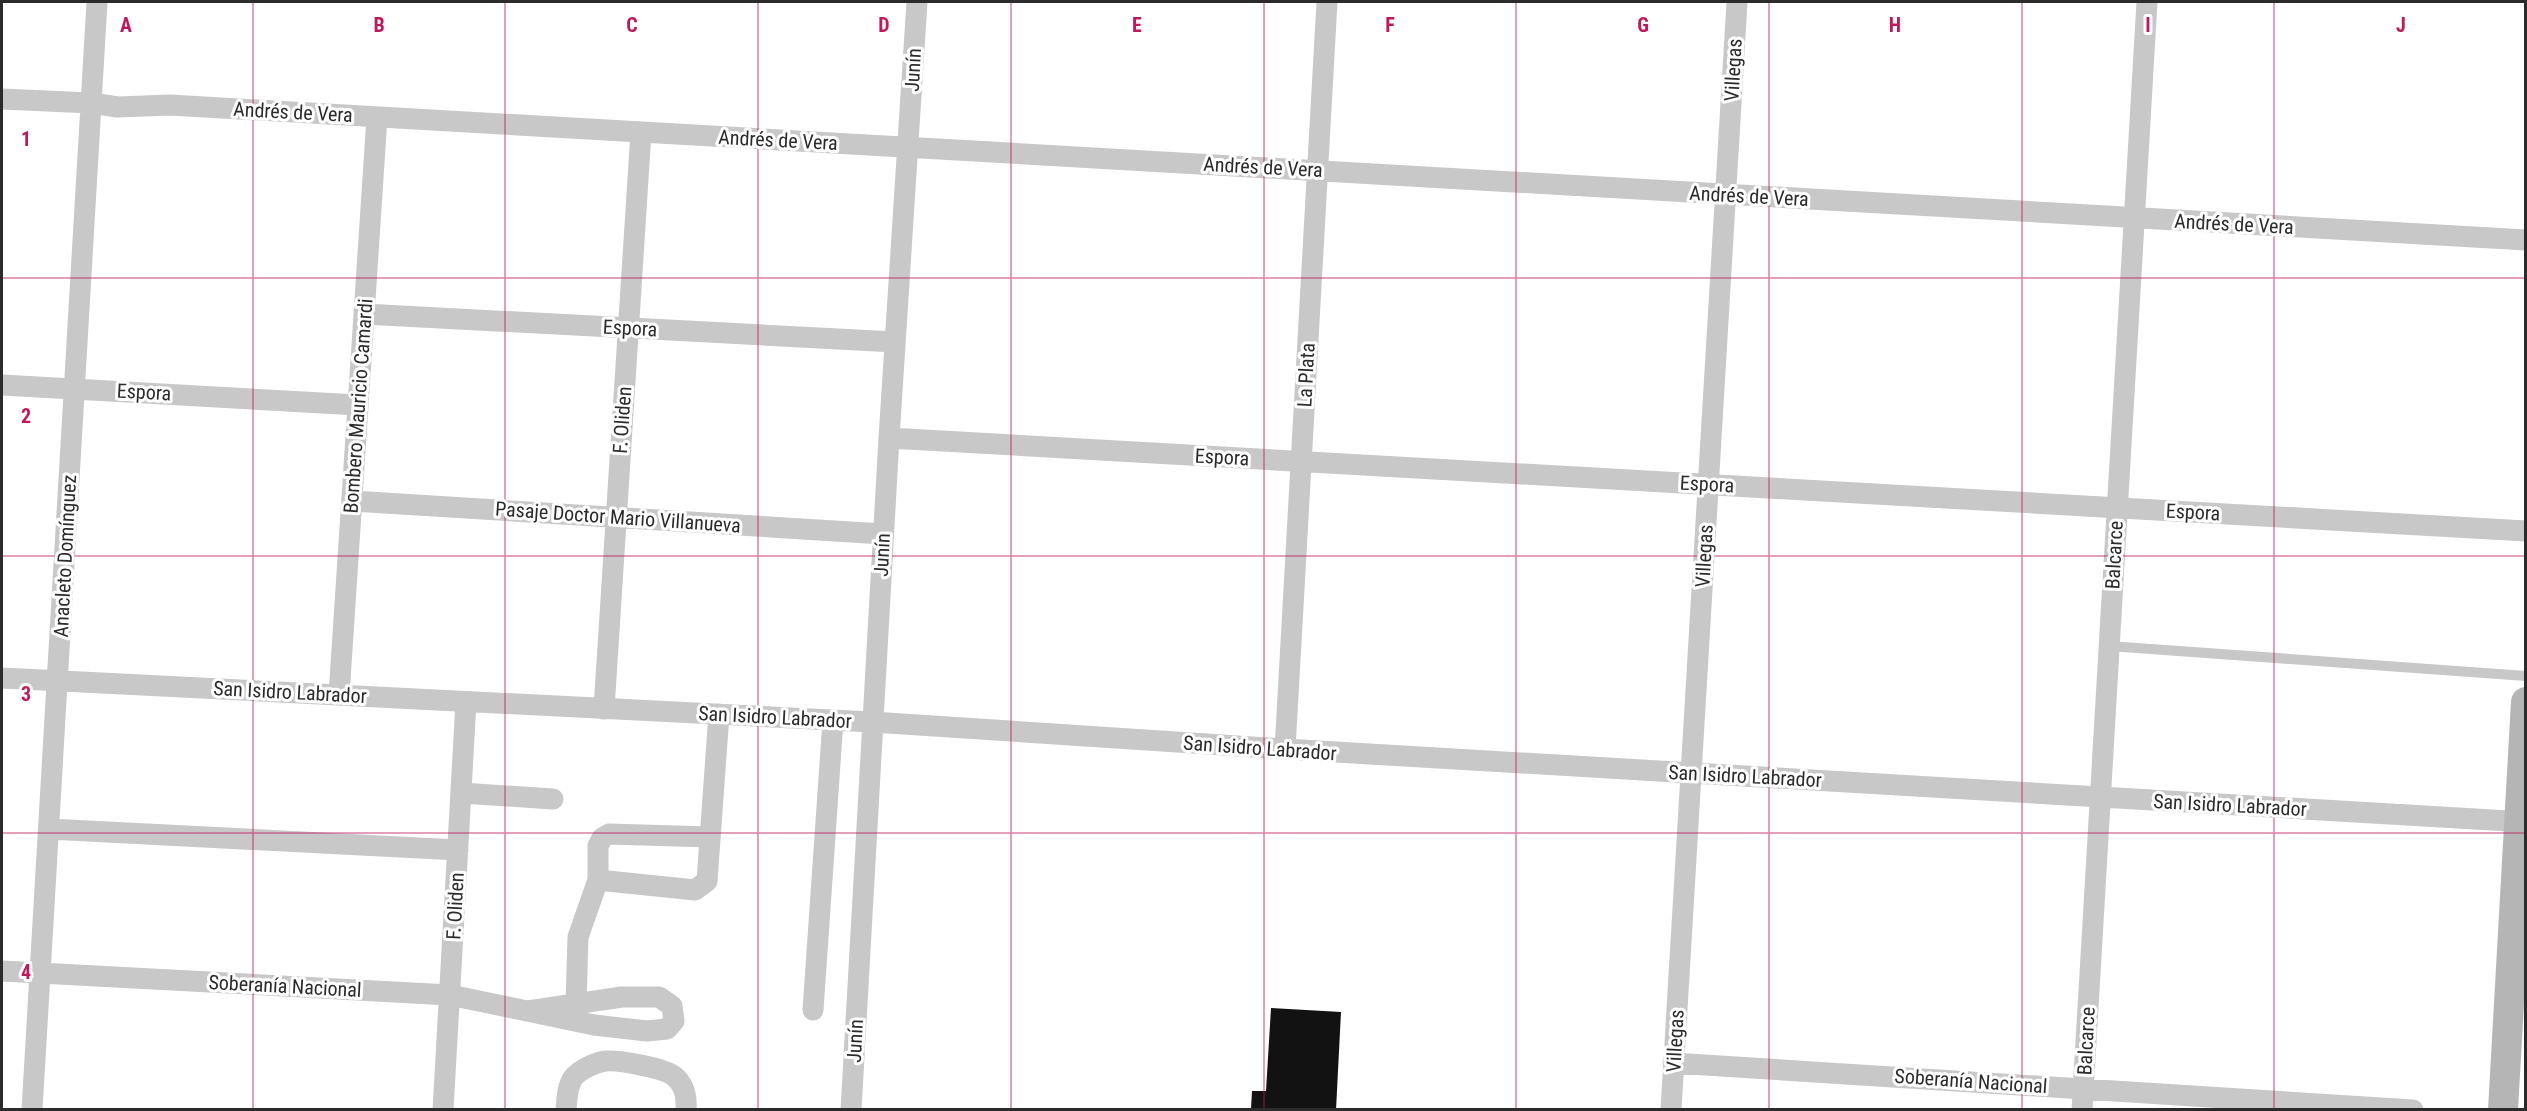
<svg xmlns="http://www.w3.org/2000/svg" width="2527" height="1111" font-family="'Roboto Condensed',sans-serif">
<rect width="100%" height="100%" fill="#fff"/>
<path fill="#121212" d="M1271,1008L1341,1012L1336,1110L1251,1109L1252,1091H1266Z"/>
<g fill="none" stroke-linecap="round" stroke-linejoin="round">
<path stroke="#c8c8c8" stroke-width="10" d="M2109,646L2526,676"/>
<path stroke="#c8c8c8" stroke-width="21" d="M2,99L91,103L118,107L170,105L2526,240
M364,314L895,342
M2,385L358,405
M889,438L2526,531
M352,501L883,534
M2,678L872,722L1285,749L2526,822
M339,695L377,117
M604,709L641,132
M1285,749L1327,2
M461,793L553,799
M49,829L458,850
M598,880L695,890L707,881L719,714
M2,971L450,995L594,1025L647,1031L667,1029L674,1021L672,1006L659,997H622L528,1011
M576,1004L578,937L598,880V846L602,838L609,834L710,837
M813,1010L833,720
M1673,1063L2413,1110
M32,1110L97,2
M443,1110L466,702
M566,1110C567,1099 567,1087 573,1078C579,1070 596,1062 606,1061C619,1060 664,1068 674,1076C684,1084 687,1097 686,1110
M851,1110L889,438L917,2
M1671,1110L1737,2
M2082,1110L2147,2"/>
<path stroke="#b5b5b5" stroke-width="30" d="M2503,1110L2526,702"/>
</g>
<path fill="none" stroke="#c2185b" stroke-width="1.5" stroke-opacity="0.55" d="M253,2V1110M505,2V1110M758,2V1110M1011,2V1110M1264,2V1110M1516,2V1110M1769,2V1110M2022,2V1110M2274,2V1110M2,278H2526M2,556H2526M2,833H2526"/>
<g text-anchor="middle" stroke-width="6" stroke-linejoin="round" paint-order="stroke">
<g font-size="20" fill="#2b2b2b" stroke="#fff">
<text transform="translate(913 70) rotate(-87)" y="7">Junín</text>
<text transform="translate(1733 70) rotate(-87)" y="7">Villegas</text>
<text transform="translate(293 112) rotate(3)" y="7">Andrés de Vera</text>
<text transform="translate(778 140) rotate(3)" y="7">Andrés de Vera</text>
<text transform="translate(1263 167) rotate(3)" y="7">Andrés de Vera</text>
<text transform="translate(1749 196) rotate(3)" y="7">Andrés de Vera</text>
<text transform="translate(2234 224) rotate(3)" y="7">Andrés de Vera</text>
<text transform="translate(630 328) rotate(3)" y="7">Espora</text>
<text transform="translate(1306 375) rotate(-87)" y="7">La Plata</text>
<text transform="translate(144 392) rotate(3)" y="7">Espora</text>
<text transform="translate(358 406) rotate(-86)" y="7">Bombero Mauricio Camardi</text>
<text transform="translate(622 420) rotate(-86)" y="7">F. Oliden</text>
<text transform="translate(1222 457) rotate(3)" y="7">Espora</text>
<text transform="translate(1707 484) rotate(3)" y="7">Espora</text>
<text transform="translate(2193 512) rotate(3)" y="7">Espora</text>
<text transform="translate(618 517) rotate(4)" y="7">Pasaje Doctor Mario Villanueva</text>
<text transform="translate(882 555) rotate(-87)" y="7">Junín</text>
<text transform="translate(2114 555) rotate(-87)" y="7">Balcarce</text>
<text transform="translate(65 556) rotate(-87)" y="7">Anacleto Domínguez</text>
<text transform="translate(1704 556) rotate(-87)" y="7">Villegas</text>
<text transform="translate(290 692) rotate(3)" y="7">San Isidro Labrador</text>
<text transform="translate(775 717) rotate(3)" y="7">San Isidro Labrador</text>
<text transform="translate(1260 748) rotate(4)" y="7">San Isidro Labrador</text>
<text transform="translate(1745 776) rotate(3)" y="7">San Isidro Labrador</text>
<text transform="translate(2230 805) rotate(3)" y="7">San Isidro Labrador</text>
<text transform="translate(455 906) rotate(-87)" y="7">F. Oliden</text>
<text transform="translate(285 986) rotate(3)" y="7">Soberanía Nacional</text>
<text transform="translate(855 1041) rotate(-87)" y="7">Junín</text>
<text transform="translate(1675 1041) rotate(-87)" y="7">Villegas</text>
<text transform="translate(2086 1041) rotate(-87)" y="7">Balcarce</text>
<text transform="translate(1971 1081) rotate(4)" y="7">Soberanía Nacional</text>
</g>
</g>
<g font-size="20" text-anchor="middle" font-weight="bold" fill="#c2185b" stroke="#fff" stroke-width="6" stroke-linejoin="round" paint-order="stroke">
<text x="126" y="32">A</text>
<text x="379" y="32">B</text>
<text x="632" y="32">C</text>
<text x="884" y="32">D</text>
<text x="1137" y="32">E</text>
<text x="1390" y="32">F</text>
<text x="1643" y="32">G</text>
<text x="1895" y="32">H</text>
<text x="2148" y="32">I</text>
<text x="2401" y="32">J</text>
<text x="26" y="146">1</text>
<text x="26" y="423">2</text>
<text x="26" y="701">3</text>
<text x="26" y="979">4</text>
</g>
<rect width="2527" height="1111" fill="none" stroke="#2b2b2b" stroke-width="6"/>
</svg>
